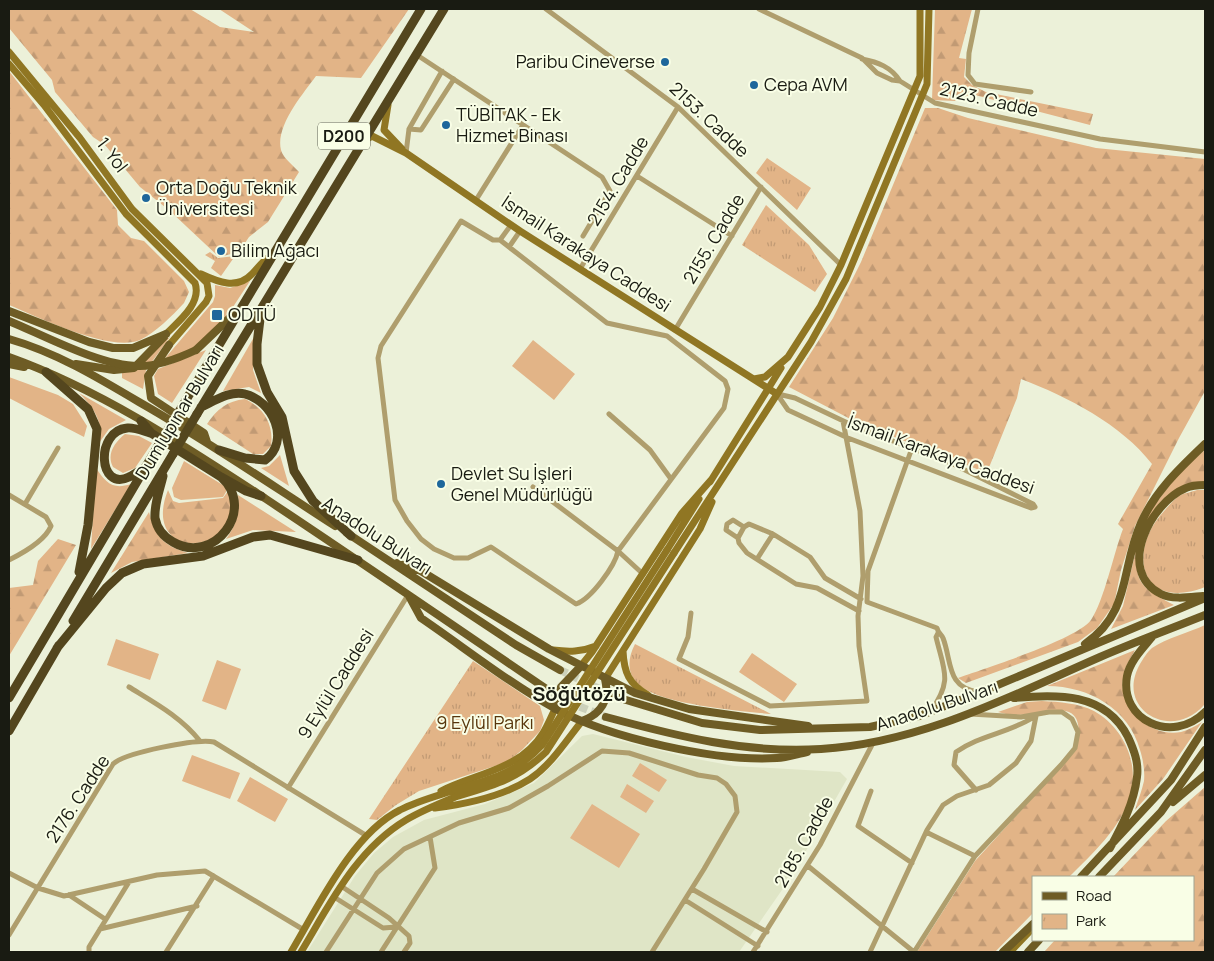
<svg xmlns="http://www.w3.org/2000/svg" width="1214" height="961" font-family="Manrope,sans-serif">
<defs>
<pattern id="forest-firs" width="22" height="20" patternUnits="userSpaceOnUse" patternTransform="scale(1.25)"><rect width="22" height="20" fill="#e2b487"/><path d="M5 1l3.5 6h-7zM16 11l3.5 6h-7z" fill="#c19a74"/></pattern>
<pattern id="park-tufts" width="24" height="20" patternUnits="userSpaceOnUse" patternTransform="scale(1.25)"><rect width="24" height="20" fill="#e2b487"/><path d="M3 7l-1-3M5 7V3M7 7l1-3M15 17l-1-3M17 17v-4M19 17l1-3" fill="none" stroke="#c19a74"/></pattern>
</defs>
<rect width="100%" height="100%" fill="#ecf1d9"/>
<path fill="#dfe5c6" d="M593,734L686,757L734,766L840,772L847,779L791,877L739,952H307L355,876L374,853L393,837L424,820L485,804L534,783L582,736Z"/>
<path fill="#e2b487" d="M250,281L214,336L208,342L161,363L213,302L215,296V285L230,288Z
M170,337L146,370L143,389L122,378V373C148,368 153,344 170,337Z
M254,337L253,370L261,393L249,387L223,391Z
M533,340L575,374L554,400L512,366Z
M206,350L172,403L158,394L154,376L158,369Z
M9,377L58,395L73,404L87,426L84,437L9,398Z
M79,393L126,420L109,429L99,443C104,422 94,408 79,393Z
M125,434L139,436L152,443L135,468L123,473L113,467C106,454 115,442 125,434Z
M280,455L289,486L261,468L269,466Z
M184,461L226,487V492L223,497L181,500L174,497L172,488Z
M96,468C106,483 113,490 131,484L91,549Z
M238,495L296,532L253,530L226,539C237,524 239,513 238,495Z
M1205,625L1204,705C1172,742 1114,710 1140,664C1143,659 1147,652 1152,648C1165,639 1190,632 1205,625Z
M116,639L159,654L150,680L107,665Z
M752,653L797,684L784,702L739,672Z
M217,660L241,669L226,710L202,701Z
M192,755L240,773L230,799L182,781Z
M640,763L667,780L659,792L632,776Z
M250,777L288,799L275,822L237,801Z
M627,784L654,801L646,813L620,797Z
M592,804L640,834L619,868L570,838Z"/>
<path fill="url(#forest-firs)" d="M9,9H190L220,27L254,32L219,9H409L361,78L316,76C303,94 275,126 281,150C283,158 294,166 299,172L268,222L249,237L239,252L219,257L170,211L140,187L105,145L93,137L55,92L52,80L9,28Z
M935,9H972L959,58L966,59L964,77L972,85L986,92L1093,114L1090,125L971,94L955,101L932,100Z
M9,71L117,210L118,225L131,238L144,241L184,281L189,292L184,303C172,316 156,332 140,340C111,353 38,317 9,305Z
M925,108H938L968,118L1096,148L1205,159V391L1179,438L1135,526L1121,570L1114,604L1097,628L1078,642L966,683L958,678C985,668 1076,640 1091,620C1104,601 1114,552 1123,529L1118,524L1152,464C1121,424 1068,397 1021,379L1017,398L990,465L987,471H982L858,423L789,387L833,318L861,262Z
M245,399C264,408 274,425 271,446L263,454H253L207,424C217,409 227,401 245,399Z
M1205,450V483C1194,487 1179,489 1169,495C1147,508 1129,557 1140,580C1146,592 1163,599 1174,605L1111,629L1123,606L1139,537L1150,511L1181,470Z
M168,490L173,501L179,503L223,498L228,491C230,500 232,509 229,518C217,557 143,553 168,490Z
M149,512C156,538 163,545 188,553L132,562L111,573Z
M58,539L76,545L9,656V588L33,585L38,561Z
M1135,650C1130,659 1124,668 1123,679C1118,708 1151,738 1181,732C1188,730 1196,726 1202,722L1163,779L1135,810C1138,800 1142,790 1144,781C1145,771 1143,759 1140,750C1129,709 1089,686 1047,686Z
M1042,701C1060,702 1078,703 1094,711C1123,727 1140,763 1130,796C1121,828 1092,854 1069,877H1033V913L995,952H917L975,861L1076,750C1090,691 1046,715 1014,715C1009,715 1003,713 998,712L1027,702Z
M1205,787V952H1044L1055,940H1193V877H1113L1166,821Z"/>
<path fill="url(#park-tufts)" d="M767,158L811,188L797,210L756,173Z
M766,205L809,245L827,274L815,292L742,245Z
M210,252L218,258L235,256L221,276L211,268L215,261L205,255Z
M1197,490H1205V587C1141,612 1125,552 1165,510C1169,506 1174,499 1179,496C1184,493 1192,492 1197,490Z
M635,644L771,714C739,711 669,705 643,688C626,677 627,659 635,644Z
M473,661L540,706L544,720L540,731L522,750L507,762L419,791L396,805L377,820L369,819Z"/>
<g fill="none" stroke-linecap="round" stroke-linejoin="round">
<path stroke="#ccd1bb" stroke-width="8" stroke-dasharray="8 4" stroke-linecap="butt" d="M560,670L612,695
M548,690L573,704L606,717"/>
<path stroke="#af9e6d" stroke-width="5" d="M546,9L678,107L841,265
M759,9L862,58L877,73L892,80L900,81L935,103L1100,139L1205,152
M978,9L969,53L968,75L975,84L1031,92
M417,55L602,177L610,191L583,236
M862,59C878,62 891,67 900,81
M409,129L442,71
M406,153L409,129L421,130L454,79
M637,176L732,236
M476,200L523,125
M461,221L493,240H500L509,247L607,323L667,336L725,381L728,389L724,408L618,551C615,566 591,599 576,604L491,547L468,558H454L434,549L421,539L407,521L395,500L378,358L381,346Z
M500,240L511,225
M509,247L520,231
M580,269L678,107
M675,330L761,187
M777,394L788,410L848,438L1031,508L1035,507
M778,394L795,398L854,426L955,465L1033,504L1035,507
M609,414L650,450L671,479
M912,448L868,571L867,602L937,628C938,633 941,634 943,638C952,661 946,688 979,692
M533,487L618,551L643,574
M9,495L46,517L51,526C45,541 23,553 9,560
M25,504L58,448
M738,538L726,530L727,524L733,520L744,527
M757,559L773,534
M859,611L817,588L796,584L747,553L739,543L738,538L744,527L749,524L773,534L810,557L825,578L861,599
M691,613L688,637L679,659L770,706L867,701L859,646L858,616L863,576L860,511L843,421
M129,687C155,703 181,717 200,741
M931,711C953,680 944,671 936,637L938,633
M288,788L408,595
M976,790L954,765L956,752C980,735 1009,733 1034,717
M871,791L858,826L912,863
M926,832L975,856
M808,866L914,952L975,856L1061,765L1075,748L1078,732L1072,719L1062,712H1049L1021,717L970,714
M9,873L38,888L64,896L157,875L205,871L304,930
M341,886L389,918L409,936L410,943L404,952
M692,889L767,932
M69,895L105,919
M334,897L383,928L396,927
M685,900L758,946
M100,929L197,906
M9,935L113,764C124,753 198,738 214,742L367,836
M89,952V947L129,882
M166,952L214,876
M326,952L377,873L404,849L459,823L509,808L548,786L602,751L629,753L698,775L717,778L726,784L735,796L737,812L704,869L652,952
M381,952L435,868L430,837
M753,952L820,845L873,743
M870,952L927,830L943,805L957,796L989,785L1016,763L1031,741L1036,716"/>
<path stroke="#907623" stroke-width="7" d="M9,52L80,138L132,209L207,283L209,296L206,302L169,345
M9,64L44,105L126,214L195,283C202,303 179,321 166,334
M388,105L384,130L402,149
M364,141L372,136L406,153L520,231L777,394
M201,274C218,282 237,290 252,274C259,267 263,260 272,255
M754,379L765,377L788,357L820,307L841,265L920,76V9
M710,482L781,368
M667,550L699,499
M674,553L811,342L846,279L927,84L929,9
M553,650C569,652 581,652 596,646
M623,651C624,673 629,684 648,695
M580,667L592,652L682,513L711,480
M605,679L700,529L712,502
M441,791C476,773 520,770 543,733C548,725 551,717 555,709
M435,808C467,804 502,797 530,779C551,765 566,741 582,721
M291,952C318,907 352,834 400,810C417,801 437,796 455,790
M301,952C330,904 356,850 406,820C421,811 438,804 455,797
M1010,952L1029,932"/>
<path stroke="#6e5c25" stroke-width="8" d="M9,311L89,342L113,348H133L166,334
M9,339C55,352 97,377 139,402C206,440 270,484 335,526
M169,345L148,376L151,398L204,433L207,442
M196,350L237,311
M9,357C101,390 185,446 266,499C361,562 454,626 548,690
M9,364L24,367
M76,364L114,370L134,368L164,337
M347,533L516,645L560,670
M397,563L421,571L549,649L635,693L689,709L808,726
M409,596L421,618C465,648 509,683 556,709C610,738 716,762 777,758C787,758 797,754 807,752
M1203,596C1190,597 1173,600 1161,594C1115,571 1151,502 1186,488C1192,485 1199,485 1205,485
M1152,637C1143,648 1130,661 1127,676C1119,720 1172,745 1205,712
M1085,644C1132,611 1120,570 1141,523C1155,491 1180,468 1205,444
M613,696L702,723L760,730L870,727L919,716L981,692L1205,598
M1014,698C1057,694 1105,692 1128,737C1134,750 1139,763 1137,777C1134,803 1122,826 1110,848
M555,709L561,687L580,667
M606,717C677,736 747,754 821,749C921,743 1011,696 1100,657C1135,642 1170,629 1205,615
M582,721C601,714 610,700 605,679
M1173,802L1205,775
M1081,877L1171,780L1205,727
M1099,877L1161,812L1205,750
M1003,952L1033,924
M1028,952L1039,940"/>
<path stroke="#54461e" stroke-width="9" d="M261,311L257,344V364L267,392L282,417L294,471L313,501L351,536
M46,372L88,409L97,429L88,525L79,572
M183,405L421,9
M201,407C214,401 231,390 245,394C273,401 291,441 265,460L245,458L219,450
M197,414L444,9
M141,421L151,433L221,477L246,491L261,496
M143,469C138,471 134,475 129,477C98,492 95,431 127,428C134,427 143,431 150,433
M163,476C160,489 154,504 155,518C157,529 164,537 173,542C214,566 257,509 221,477
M73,621L173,454
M57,648L106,588L122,573L143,564L203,556L253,537L270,535L358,560
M9,698L158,446
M9,731L59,645"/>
<path stroke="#907623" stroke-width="7" d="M455,790C491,779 515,774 542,745L667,550
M455,797C492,786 517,780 546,752L674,553"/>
<path stroke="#6e5c25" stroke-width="8" d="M9,321C45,336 102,367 140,366C159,366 179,358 196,350"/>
<path stroke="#54461e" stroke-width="9" d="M158,446L183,405
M173,454L197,414"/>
</g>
<g fill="#1e679b" stroke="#f9fee6" stroke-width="2">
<circle cx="665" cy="62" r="5"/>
<circle cx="754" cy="85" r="5"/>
<circle cx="446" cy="125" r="5"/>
<circle cx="146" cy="198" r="5"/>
<circle cx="221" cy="251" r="5"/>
<rect x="211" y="309" width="12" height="12" rx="2.5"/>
<circle cx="441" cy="484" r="5"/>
</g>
<g text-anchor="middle" stroke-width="4" stroke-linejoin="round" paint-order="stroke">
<rect fill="#f9fee6" stroke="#5c5f52" stroke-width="1" x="318" y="122.5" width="52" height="27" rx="4"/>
<g font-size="16" font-weight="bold" fill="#191b12">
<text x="344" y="142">D200</text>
</g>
<g font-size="18" fill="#191b12" stroke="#f9fee6" text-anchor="start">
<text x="655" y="68" text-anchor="end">Paribu Cineverse</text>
<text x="764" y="91">Cepa AVM</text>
<text x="456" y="121">TÜBİTAK - Ek<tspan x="456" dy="21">Hizmet Binası</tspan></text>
<text x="156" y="194">Orta Doğu Teknik<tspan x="156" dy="21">Üniversitesi</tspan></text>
<text x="231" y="257">Bilim Ağacı</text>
<text x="228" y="321">ODTÜ</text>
<text x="451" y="480">Devlet Su İşleri<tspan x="451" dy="21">Genel Müdürlüğü</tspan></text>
</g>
<g font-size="18" fill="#191b12" stroke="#f9fee6">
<text transform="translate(989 100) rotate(13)" y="6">2123. Cadde</text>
<text transform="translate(709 120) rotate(43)" y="6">2153. Cadde</text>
<text transform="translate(112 155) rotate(53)" y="6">1. Yol</text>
<text transform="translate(618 181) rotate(-59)" y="6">2154. Cadde</text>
<text transform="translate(714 239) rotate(-59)" y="6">2155. Cadde</text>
<text transform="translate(586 254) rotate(33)" y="6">İsmail Karakaya Caddesi</text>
<text transform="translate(180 412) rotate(-59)" y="6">Dumlupınar Bulvarı</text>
<text transform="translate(941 455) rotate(20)" y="6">İsmail Karakaya Caddesi</text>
<text transform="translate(377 536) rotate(33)" y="6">Anadolu Bulvarı</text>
<text transform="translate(336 684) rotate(-58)" y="6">9 Eylül Caddesi</text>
<text transform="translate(937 706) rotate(-18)" y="6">Anadolu Bulvarı</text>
<text transform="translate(78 799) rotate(-57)" y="6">2176. Cadde</text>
<text transform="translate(804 842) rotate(-61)" y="6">2185. Cadde</text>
</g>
<g font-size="18" fill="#57350b" stroke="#f9fee6">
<text x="485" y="729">9 Eylül Parkı</text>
</g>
<g font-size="20" font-weight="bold" fill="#191b12" stroke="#f9fee6">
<text x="579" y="701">Söğütözü</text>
</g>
</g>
<rect width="1214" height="961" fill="none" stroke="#191b12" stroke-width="20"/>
<rect x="1032" y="876" width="162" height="65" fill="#f9fee6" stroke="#9fa391"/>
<rect x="1042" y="892" width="25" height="8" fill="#6e5c25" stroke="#9fa391"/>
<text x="1076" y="901" font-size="15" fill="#191b12">Road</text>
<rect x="1042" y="914" width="25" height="15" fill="url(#park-tufts)" stroke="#9fa391"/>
<text x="1076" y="926" font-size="15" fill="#191b12">Park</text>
</svg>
